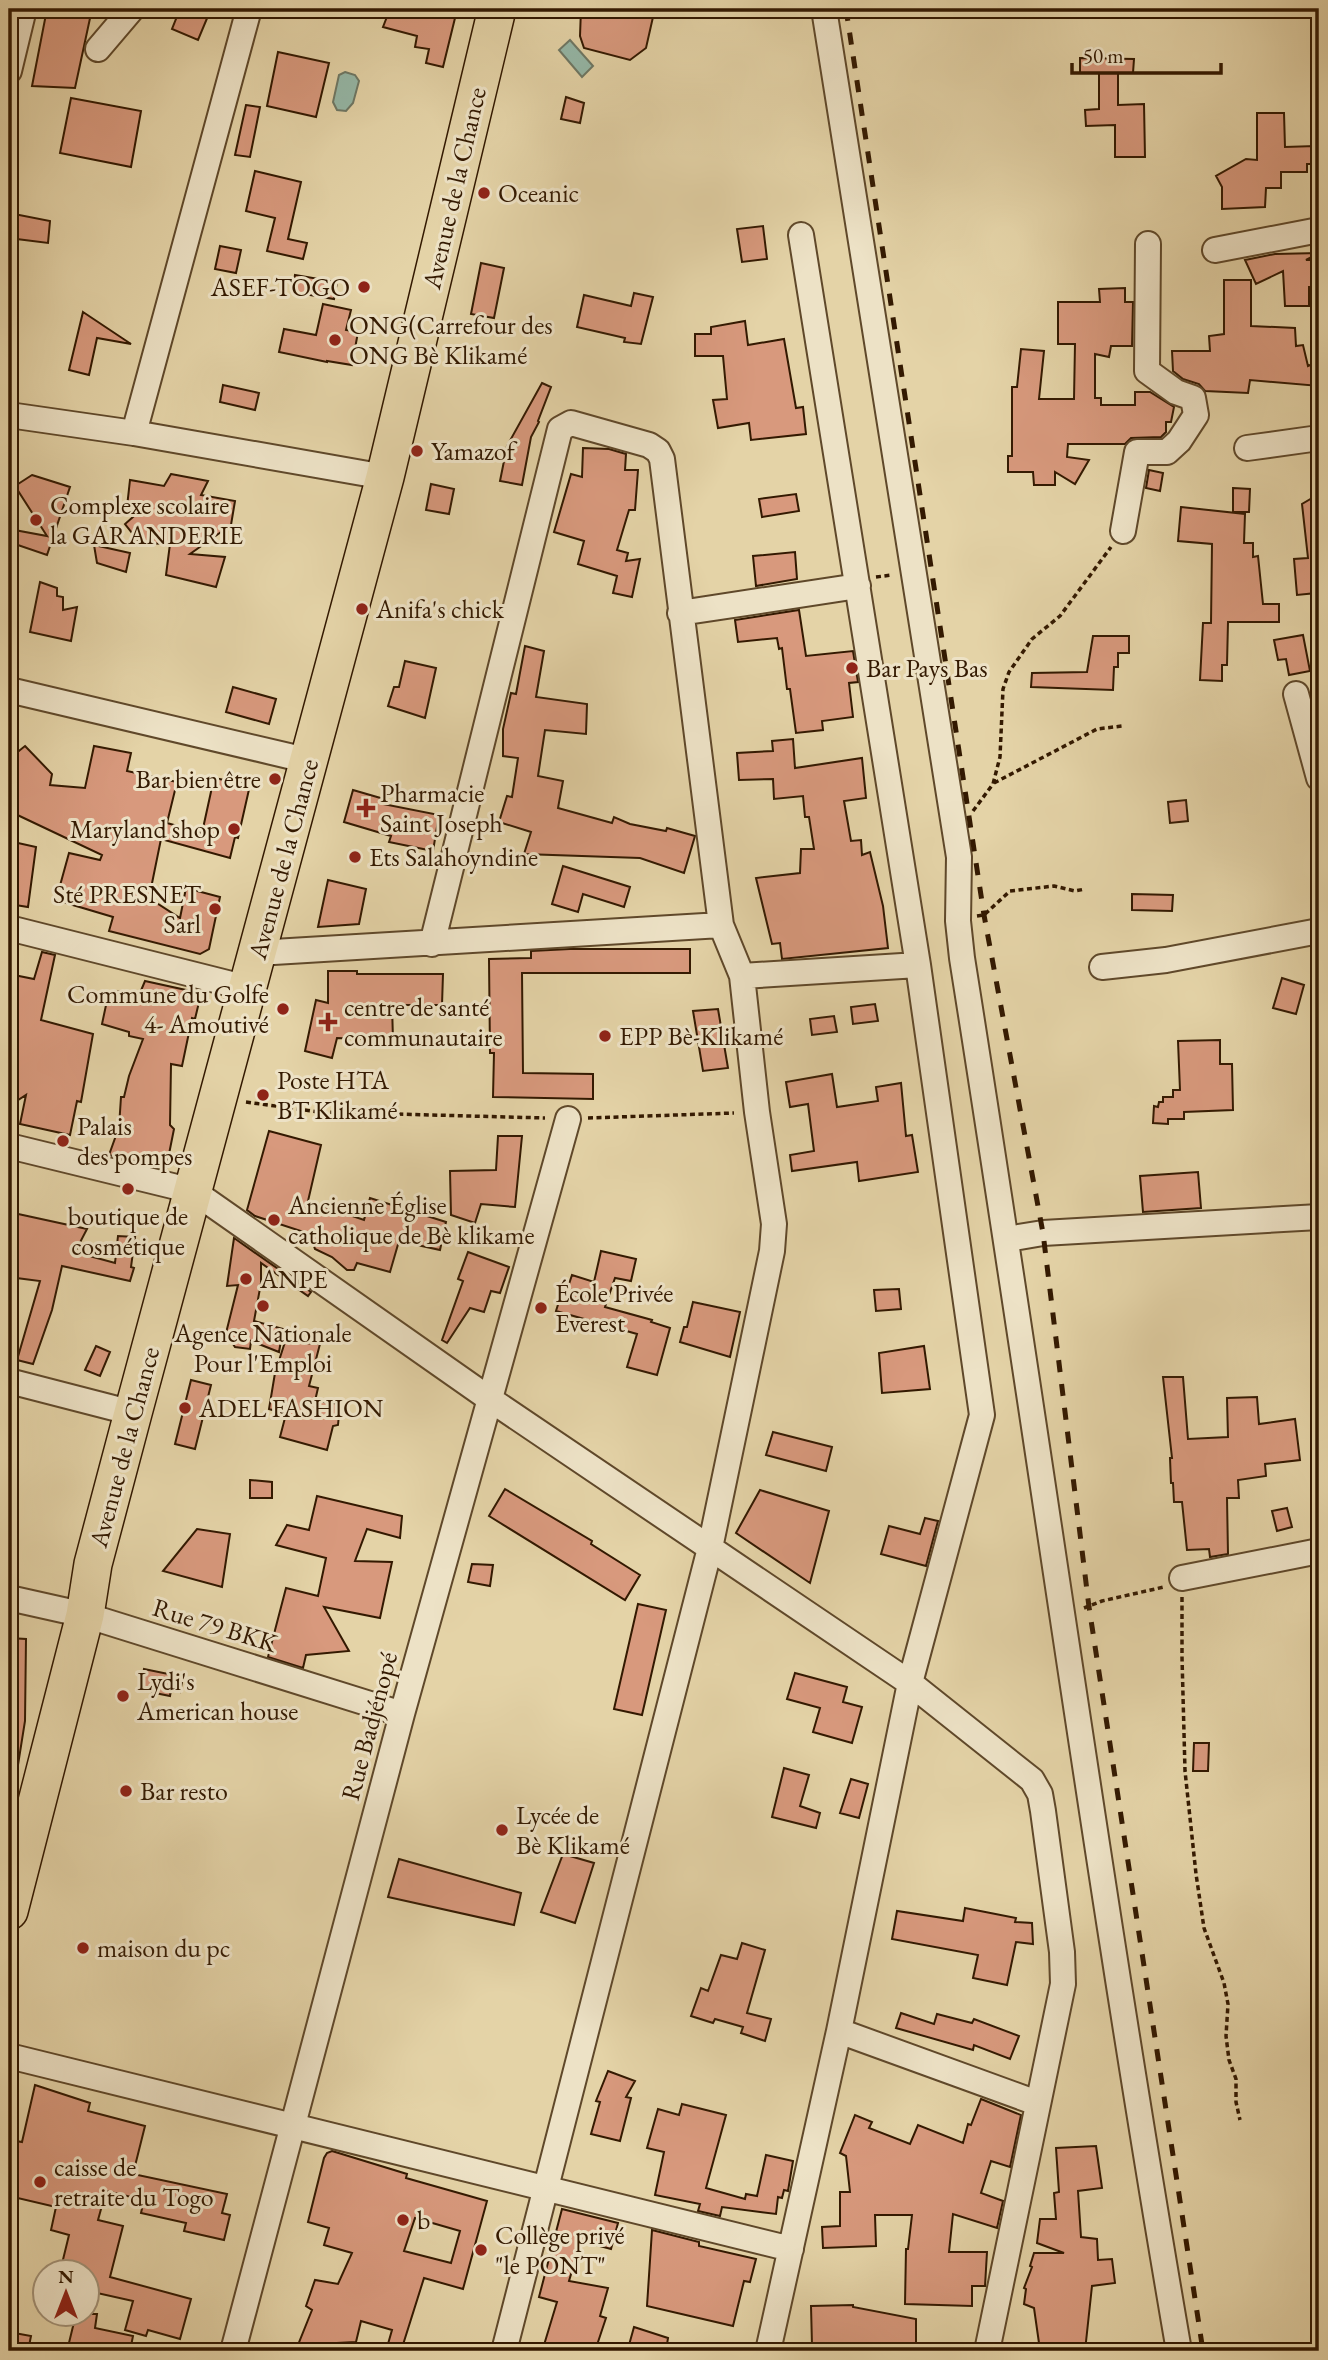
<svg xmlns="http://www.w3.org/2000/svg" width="1328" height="2360" font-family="'EB Garamond',serif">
<rect width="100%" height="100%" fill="#e4d3a7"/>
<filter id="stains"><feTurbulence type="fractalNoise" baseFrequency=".00286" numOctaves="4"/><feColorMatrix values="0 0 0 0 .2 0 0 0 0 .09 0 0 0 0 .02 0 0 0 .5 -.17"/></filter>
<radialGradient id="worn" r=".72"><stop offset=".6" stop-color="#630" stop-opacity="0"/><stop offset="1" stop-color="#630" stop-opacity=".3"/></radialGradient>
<path fill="#95b8a8" stroke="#6e7865" stroke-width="2" d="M570,40L593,66L582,77L559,50Z
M345,72L355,75L359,81L353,103L346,111L337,110L333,102L339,75Z"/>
<path fill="#d8997d" stroke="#331901" stroke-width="2" fill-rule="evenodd" d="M47,9H92L75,88L32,86Z
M180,9H190L208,16L198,40L172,29Z
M390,9H432L455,18L443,67L426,63L429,49L415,47L417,36L383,27Z
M581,9H646L653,17L646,48L630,60L584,48L580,36Z
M278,52L329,63L316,117L267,106Z
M1080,58L1134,59L1133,73H1118V105L1144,104L1145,157H1115V125L1086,126L1085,110L1099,109V73H1080Z
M566,97L584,103L580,123L561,119Z
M71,98L141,111L131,167L60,153Z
M246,105L260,107L250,157L235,155Z
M1257,113H1284L1285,147L1315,146L1316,164H1307V172H1281V188H1266L1265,207L1222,209V187L1216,176L1246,159L1257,160Z
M255,171L301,182L288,239L307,243L303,259L267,251L275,218L246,211Z
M9,213L50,221L48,243L9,238Z
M763,226L767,259L742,262L737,229Z
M220,246L241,250L236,273L215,269Z
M1319,253L1306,260H1319V287H1309V306H1285L1283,271L1256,284L1245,260L1275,254Z
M481,263L504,268L494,318L471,314Z
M295,275L337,282L334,299L292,292Z
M1224,280H1251V326L1295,328L1296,346L1303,345L1308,366L1319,361V386L1250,380L1248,393L1205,391L1199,384L1183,379L1173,371L1172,351H1210L1209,336L1224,334Z
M1125,288V302H1133L1132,346H1111L1109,357L1095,354V398H1101V405H1135V392H1150L1174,407L1171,422H1166V432L1161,437L1131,438L1125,444H1068L1067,457L1089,460L1075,484L1055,472V485H1034L1033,472H1008V456H1012V387H1017L1021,349L1044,351L1039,399H1074L1075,344H1058V302H1100L1099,289Z
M634,293L653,297L641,344L624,342L625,338L577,327L584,295L631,306Z
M323,304L351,310L346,330L358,332L352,365L327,361V362L279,352L284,329L316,335Z
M83,312L131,344L97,338L89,375L69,370Z
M745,321L748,345L784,339L796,408L803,407L806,434L751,440L749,423L718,428L713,400L727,399L723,356H695V334H711V327Z
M542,383L551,387L538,421L539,422L531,437L522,485L500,481L507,446Z
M223,385L259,393L255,410L220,402Z
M583,448L609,449L626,454L625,470H638L635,510H629L617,550L628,553L626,561L640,559L632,597L613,593L617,576L578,564L584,541L554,532L571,474L582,477Z
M1149,470L1163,473L1160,491L1146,488Z
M171,474L208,481L201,495L235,501L231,525L190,554L225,557L216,587L166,575L170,544L140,543L125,524L134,516L127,507L130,480L164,486Z
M32,475L70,487L47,555L9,542V529L47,536L15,486Z
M431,484L454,489L449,514L426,510Z
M1233,488L1250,489L1249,512H1233Z
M796,494L799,511L762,517L759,499Z
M1319,494V577H1315L1316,593L1297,595L1294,559L1308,558L1302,504Z
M1181,507L1245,514L1244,543H1253V557L1258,556L1263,604H1279V622H1228L1227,665H1222V681L1200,680L1203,623H1211L1212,544L1178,541Z
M94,545L130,553L126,572L97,563Z
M795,552L797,579L756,586L753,556Z
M40,582L57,588V596L63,597V610L77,607L71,641L30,632Z
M799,610L806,656L853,651L858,682L849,683L853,717L822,721L823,730L796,733L790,689H787L782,648L779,649L777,638L738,642L735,620Z
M1303,635L1310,671L1289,675L1286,659L1278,660L1274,640Z
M1093,636H1129V653H1118V667H1114L1113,690L1031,687L1032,673L1087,672Z
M525,646L544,651L536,697L587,704L586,734L545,730L538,776L563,781L558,808L612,823L614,817L630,824L666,831L667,828L695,836L684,873L640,858L524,854L531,832L499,822L507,796L512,797L518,758L503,756V729L511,693L516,694Z
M405,661L436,668L425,718L388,706L394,687H399Z
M233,687L276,699L269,724L226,712Z
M793,739L795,768L862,758L866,798L844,801L851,841L861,840L862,855L870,852L883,906L888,948L782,959L780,943L772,944L756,878L800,873L801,849H814L809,817H805L803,796L774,799L773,779L739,780L737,753L773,751L772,741Z
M25,746L52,774L50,785L85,788L94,746L131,753L127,771L177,782L167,823L202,833L214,778L250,785L238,838L235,837L230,858L161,839L149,898L180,918L186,888L220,897L209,949L200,954L109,931L113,917L56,900L69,853L100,860L102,855L9,811V759Z
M353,790L384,799L383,804L439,815L433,851L389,842L391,836L344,822Z
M1186,800L1188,821L1170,823L1168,802Z
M9,841L36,847L28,907L9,904Z
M563,866L630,887L624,907L583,894L578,912L552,904Z
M328,880L366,889L359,924L318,927Z
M1132,894L1173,895L1172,911L1132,910Z
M570,949H690V973H522L523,1073L593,1074V1099L493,1097L494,1053H490L489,959L531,958V951Z
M42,952L55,955L41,1020L93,1034L81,1102L77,1101L70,1135L20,1124L26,1095L9,1106V974L34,979Z
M328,971H357V974H443L442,1005H392L393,1040L337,1038L332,1058L305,1051L316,1000L328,1003Z
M1282,978L1304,985L1296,1014L1273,1008Z
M145,981L195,992L200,998L195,1019L192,1018L182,1066L171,1064L170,1125L174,1129L166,1169L109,1155L119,1127L121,1097H124L129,1076L143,1039L129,1036V1032L102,1024L109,991L140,993Z
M875,1004L878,1021L853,1024L851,1007Z
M718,1009L728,1068L703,1071L693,1011Z
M834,1016L837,1032L812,1035L810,1019Z
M1220,1040V1064H1232L1233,1110L1184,1112V1119H1168V1124L1153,1123L1154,1106L1158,1107L1159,1102H1163V1097H1173V1090H1180L1178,1041Z
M832,1074L837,1107L878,1101L876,1087L901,1083L906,1136L912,1135L918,1172L859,1181L857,1162L792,1171L790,1155L814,1151L808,1104L790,1107L786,1082Z
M269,1131L321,1145L308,1201L364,1220L370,1198L446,1222L440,1250L399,1241L390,1272L357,1263L354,1270H347L332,1257L315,1249L310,1234L255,1216L247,1210Z
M498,1136H522L515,1207L481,1204L475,1223L451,1215L450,1171L496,1170Z
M1198,1172L1201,1208L1143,1212L1140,1176Z
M9,1212L87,1229L75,1252L115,1263L118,1236L135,1237L131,1267L134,1268L130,1281L62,1266L52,1310L33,1364L17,1360L40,1281L9,1277Z
M234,1238L311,1292L308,1296L261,1263V1283L254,1321L283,1329L279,1352L251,1341L250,1349L235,1347L226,1333L238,1285L227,1286Z
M601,1251L636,1259L631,1281L615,1278L605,1307L652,1320L651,1322L670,1328L657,1375L627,1367L637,1334L556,1311L561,1295L565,1296L572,1275L594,1282Z
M468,1252L509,1267L500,1293L491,1291L484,1312L470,1308L447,1343L442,1340L463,1281L458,1279Z
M899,1289L901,1309L876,1311L874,1290Z
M693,1302L740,1312L730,1357L680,1342L684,1327H687Z
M285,1342L320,1344L309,1386L318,1388L315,1401L340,1404L338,1425L333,1426L327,1450L280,1437L286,1414L269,1409L275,1373Z
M96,1346L110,1352L100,1376L85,1370Z
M924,1346L930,1389L882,1393L879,1353Z
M1163,1377H1183L1188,1439L1228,1437L1227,1398L1257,1397L1259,1424L1295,1419L1300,1460L1265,1464L1266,1476L1238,1480L1239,1498H1227L1228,1554L1210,1557L1209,1549L1187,1550L1182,1502H1174L1173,1483H1171L1170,1458H1172Z
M191,1380L211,1385L195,1449L175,1444Z
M773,1432L832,1447L826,1471L766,1455Z
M250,1480L272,1482V1498H250Z
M505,1489L592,1541L591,1544L640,1575L625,1600L489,1516Z
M760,1490L829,1511L810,1583L736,1533Z
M317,1496L402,1516L400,1538L367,1529L355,1561L392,1562L380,1618L324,1607L349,1651L306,1655L303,1668L268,1657L286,1588L318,1596L326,1558L276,1545L287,1525L309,1530Z
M1287,1508L1292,1527L1277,1531L1272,1511Z
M925,1518L938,1521L926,1566L881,1554L889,1526L920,1534Z
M197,1529L230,1534L222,1587L163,1571Z
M472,1564L493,1565L490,1586L468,1582Z
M638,1604L666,1610L642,1715L614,1709Z
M9,1638L26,1639L25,1721L18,1765L9,1764Z
M144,1669L183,1677L180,1692L171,1690L170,1696L140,1690Z
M795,1673L847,1687L843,1702L862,1707L852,1743L813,1732L820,1708L787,1699Z
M1194,1743H1209L1208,1771H1193Z
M784,1768L809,1775L800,1806L820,1813L816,1828L772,1817Z
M851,1779L868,1784L859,1818L840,1813Z
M563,1854L594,1863L575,1923L541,1912Z
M399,1859L521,1893L514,1925L388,1897Z
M965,1908L1016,1918L1015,1922L1032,1923L1033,1944L1016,1942L1007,1985L973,1978L978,1955L892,1939L897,1911L963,1921Z
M742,1943L765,1950L747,2013L771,2019L765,2041L741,2033L743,2027L715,2019L713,2023L691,2016L701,1988L708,1991L721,1955L737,1959Z
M901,2013L934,2024L937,2014L972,2023L974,2019L1019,2036L1010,2059L974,2045L973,2050L896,2028Z
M608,2071L635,2081L626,2097L631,2098L620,2141L591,2134L600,2102L596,2101Z
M35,2085L90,2103L88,2111L145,2126L133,2174L227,2194L222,2213L230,2215L224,2240L184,2231L186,2223L141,2213L144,2200L106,2191L98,2220L123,2226L110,2277L191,2299L180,2339L148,2330L146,2336L125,2330L133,2301L88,2291V2272H60L69,2235L51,2230L56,2207L9,2196V2169L16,2141L22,2142Z
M981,2099L1021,2115L1010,2167L991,2161L981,2193L1003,2201L997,2228L953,2214L949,2252H987L985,2286H972V2306L905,2304L906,2249H908L912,2215H875L876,2246L823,2248L822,2227L840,2226V2192H850L846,2156L840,2153L855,2115L872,2122L869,2128L910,2144L918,2125L963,2143L968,2124L971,2125Z
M682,2104L726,2115L706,2188L745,2199L746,2194L757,2196L766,2155L793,2161L788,2191L784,2190L782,2198L778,2197L776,2214L722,2207L720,2216L698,2211L700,2204L655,2195L664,2152L647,2148L658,2109L679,2115Z
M1096,2146L1102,2188L1078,2191L1081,2237L1097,2239L1098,2260L1112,2259L1115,2283L1092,2286L1085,2351L1040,2350L1034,2308L1024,2304L1026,2289L1024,2288L1032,2267L1030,2266L1034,2253H1064L1037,2243L1040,2219H1056L1054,2193L1059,2192L1056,2148Z
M332,2151L407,2174L406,2178L487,2201L463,2289L424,2278L401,2351H386L392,2330L361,2321L356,2342L298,2345L312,2310L306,2306L315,2280L338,2284L352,2253L324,2245L329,2228L308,2222L324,2158L327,2153ZM415,2218L460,2231L451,2263L404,2251Z
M562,2209L618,2223L611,2249L581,2241L569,2281L608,2288L600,2316L606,2318L595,2351H565L544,2345L557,2302L539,2297Z
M652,2230L699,2242V2246L756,2259L750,2282L744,2281L733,2326L647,2306Z
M853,2305V2307L916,2319V2351H853L854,2345H812L811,2306Z
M76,2314H97L95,2328L133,2336L130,2351H67Z
M634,2327L668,2338L666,2351L647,2350L629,2345Z
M9,2332L31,2336L28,2351H9Z"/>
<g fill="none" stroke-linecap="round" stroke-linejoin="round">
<g stroke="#5f482a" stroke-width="28">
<path id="street" d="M824,9L959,857L958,921L962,958C1036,1422 1099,1888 1179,2351
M98,49L132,9
M9,71L24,9
M1215,250L1319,230
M9,415L134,433L385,477
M134,433L249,9
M1247,448L1319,438
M1123,531L1137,452H1167L1179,441L1196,415L1193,398L1176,392L1147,371L1148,244
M680,613L858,586
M9,690L310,761
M1296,694L1319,778
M9,928L247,988
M432,944L560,429L571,423L649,445L658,451L662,459L721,925L742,976L757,1112L774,1224L772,1251L710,1548L504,2351
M257,953L721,925
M1102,967L1166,960L1319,931
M742,976L918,965
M9,1146L193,1191L491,1400L910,1683L1032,1780L1040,1794L1043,1811L1062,1952L1063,1984L987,2351
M1007,1239L1043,1233L1319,1217
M9,1381L133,1413
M1182,1578L1319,1551
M9,1598L85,1615L402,1714
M839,2031L1037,2103
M9,2056L791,2249
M233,2351L402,1714L568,1119
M768,2351L839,2031L910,1683L982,1415L918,965L801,235"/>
</g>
<g stroke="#331901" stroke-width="40">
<path id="primary" d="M9,1911L85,1615L93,1564L133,1413L385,477L497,9"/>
</g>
<path stroke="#331901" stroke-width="3.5" stroke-dasharray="5 3.5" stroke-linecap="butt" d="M876,577L892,575
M994,783L1097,729L1122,726
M973,811L993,784L1000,757L1003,689L1009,672L1032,639L1060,616L1111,547
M977,916L984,915L1010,891L1054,886L1075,891L1085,889
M1319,1042L1317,1063L1319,1089
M246,1102L319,1112L545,1118
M588,1118L734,1113
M1182,1597V1657L1185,1771L1196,1874L1204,1928L1224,1983L1228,2004L1226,2036L1229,2060L1236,2079V2102L1240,2120
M1084,1608L1102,1601L1164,1587"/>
<use href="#street" stroke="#ede2c6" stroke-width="24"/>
<use href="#primary" stroke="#e4d3a7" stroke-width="37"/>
<path stroke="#331901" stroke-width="5" stroke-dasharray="12 12" stroke-linecap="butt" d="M846,9L984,915L1043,1233L1089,1607L1203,2351"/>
</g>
<g fill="#8f2418" stroke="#ede2c6" stroke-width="2.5">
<circle cx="484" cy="193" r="7"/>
<circle cx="364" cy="287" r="7"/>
<circle cx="335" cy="340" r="7"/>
<circle cx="417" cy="451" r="7"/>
<circle cx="36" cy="520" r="7"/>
<circle cx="362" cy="609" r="7"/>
<circle cx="852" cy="668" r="7"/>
<circle cx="275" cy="779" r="7"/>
<path d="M362.5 797.5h7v7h7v7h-7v7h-7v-7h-7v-7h7z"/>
<circle cx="234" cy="829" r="7"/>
<circle cx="355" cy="857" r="7"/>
<circle cx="215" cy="909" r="7"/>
<circle cx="283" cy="1009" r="7"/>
<path d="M324.5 1011.5h7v7h7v7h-7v7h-7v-7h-7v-7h7z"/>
<circle cx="605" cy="1036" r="7"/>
<circle cx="263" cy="1095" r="7"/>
<circle cx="63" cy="1141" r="7"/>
<circle cx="128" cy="1189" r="7"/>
<circle cx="274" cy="1220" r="7"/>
<circle cx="246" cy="1279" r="7"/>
<circle cx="263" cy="1306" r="7"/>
<circle cx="541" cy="1308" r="7"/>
<circle cx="185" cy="1408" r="7"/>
<circle cx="123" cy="1696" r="7"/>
<circle cx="126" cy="1791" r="7"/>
<circle cx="502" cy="1830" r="7"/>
<circle cx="83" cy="1948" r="7"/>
<circle cx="40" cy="2182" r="7"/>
<circle cx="403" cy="2220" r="7"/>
<circle cx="481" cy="2250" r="7"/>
</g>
<g text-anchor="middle" stroke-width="6" stroke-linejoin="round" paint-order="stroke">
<g font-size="26" fill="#331901" stroke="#ede2c6">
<text transform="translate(454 188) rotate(-77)" y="9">Avenue de la Chance</text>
<text transform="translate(283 859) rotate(-75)" y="9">Avenue de la Chance</text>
<text transform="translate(124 1447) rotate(-75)" y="9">Avenue de la Chance</text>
<text transform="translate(215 1625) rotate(17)" y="9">Rue 79 BKK</text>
<text transform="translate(369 1726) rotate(-75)" y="9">Rue Badjénopé</text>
</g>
<g font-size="26" fill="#331901" stroke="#ede2c6" text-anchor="start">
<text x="498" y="202">Oceanic</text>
<text x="350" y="296" text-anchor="end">ASEF-TOGO</text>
<text x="349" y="334">ONG(Carrefour des<tspan x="349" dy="30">ONG Bè Klikamé</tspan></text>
<text x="431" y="460">Yamazof</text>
<text x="50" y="514">Complexe scolaire<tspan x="50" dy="30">la GARANDERIE</tspan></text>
<text x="376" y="618">Anifa's chick</text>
<text x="866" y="677">Bar Pays Bas</text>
<text x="261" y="788" text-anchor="end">Bar bien être</text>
<text x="380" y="802">Pharmacie<tspan x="380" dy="30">Saint Joseph</tspan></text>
<text x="220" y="838" text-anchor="end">Maryland shop</text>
<text x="369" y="866">Ets Salahoyndine</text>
<text x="201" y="903" text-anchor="end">Sté PRESNET<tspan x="201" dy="30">Sarl</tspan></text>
<text x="269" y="1003" text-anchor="end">Commune du Golfe<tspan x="269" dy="30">4- Amoutivé</tspan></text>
<text x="344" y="1016">centre de santé<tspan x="344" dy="30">communautaire</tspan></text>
<text x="619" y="1045">EPP Bè-Klikamé</text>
<text x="277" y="1089">Poste HTA<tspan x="277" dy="30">BT Klikamé</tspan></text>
<text x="77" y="1135">Palais<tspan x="77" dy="30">des pompes</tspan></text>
<text x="288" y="1214">Ancienne Église<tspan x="288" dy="30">catholique de Bè klikame</tspan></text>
<text x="128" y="1225" text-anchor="middle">boutique de<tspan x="128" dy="30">cosmétique</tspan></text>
<text x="260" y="1288">ANPE</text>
<text x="555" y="1302">École Privée<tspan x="555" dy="30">Everest</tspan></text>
<text x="263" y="1342" text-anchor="middle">Agence Nationale<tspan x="263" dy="30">Pour l'Emploi</tspan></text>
<text x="199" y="1417">ADEL FASHION</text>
<text x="137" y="1690">Lydi's<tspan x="137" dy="30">American house</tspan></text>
<text x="140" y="1800">Bar resto</text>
<text x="516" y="1824">Lycée de<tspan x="516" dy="30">Bè Klikamé</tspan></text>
<text x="97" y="1957">maison du pc</text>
<text x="54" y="2176">caisse de<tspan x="54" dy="30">retraite du Togo</tspan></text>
<text x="417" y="2229">b</text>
<text x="495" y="2244">Collège privé<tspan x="495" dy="30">"le PONT"</tspan></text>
</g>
</g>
<rect width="1328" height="2360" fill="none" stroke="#e4d3a7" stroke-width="35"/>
<rect x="10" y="10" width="1307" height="2339" fill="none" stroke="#331901" stroke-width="3.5"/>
<rect x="18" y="18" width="1293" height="2325" fill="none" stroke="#331901" stroke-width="2"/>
<g transform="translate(66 2293)"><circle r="33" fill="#ede2c6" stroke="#a39277" stroke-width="2"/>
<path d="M0-5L12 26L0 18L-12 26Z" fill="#8f2418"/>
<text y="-10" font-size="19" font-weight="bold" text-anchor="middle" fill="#331901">N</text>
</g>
<path d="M1072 63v10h149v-10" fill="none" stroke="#331901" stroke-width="3.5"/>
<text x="1083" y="63" font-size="21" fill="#331901" stroke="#ede2c6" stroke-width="5" paint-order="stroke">50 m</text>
<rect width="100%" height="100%" filter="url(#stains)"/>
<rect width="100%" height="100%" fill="url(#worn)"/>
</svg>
